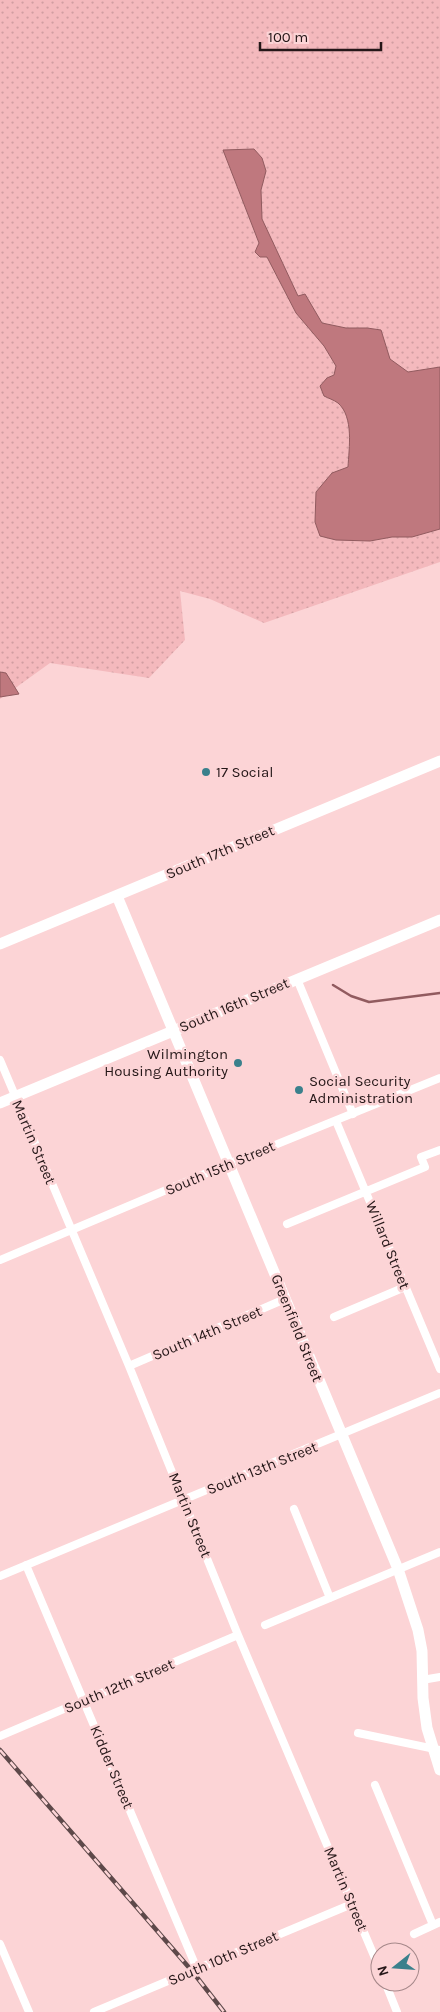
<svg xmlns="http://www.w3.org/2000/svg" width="440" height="2012" font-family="Karla,sans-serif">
<defs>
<pattern id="grass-dots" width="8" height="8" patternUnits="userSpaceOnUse" patternTransform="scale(1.25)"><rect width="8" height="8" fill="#f4b9bd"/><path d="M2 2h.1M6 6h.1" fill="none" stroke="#d19ea2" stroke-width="1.8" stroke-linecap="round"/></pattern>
</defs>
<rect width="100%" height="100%" fill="#fcd4d6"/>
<path fill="url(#grass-dots)" d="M0,0H440V562L264,623L210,599L180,591L185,640L149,678L50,663L0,699Z"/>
<path fill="#bf787e" stroke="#915b5f" d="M254,149L262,158L266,171L261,190L262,219L298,296L305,294L322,323L346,328H367L381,330L390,359L408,372L440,367V529L412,537H392L370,541L336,540L320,536L315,522L316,492L332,473L348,467C349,448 354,417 338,403C334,400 328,398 324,396L320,386L327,378L334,375L336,366L324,346L296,313L267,257H260L255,252L259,243L223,150Z
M0,672L6,673L19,694L0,697Z"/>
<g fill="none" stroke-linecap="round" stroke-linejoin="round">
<path stroke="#915b5f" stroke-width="2.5" d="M333,985L351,996L369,1002L440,993"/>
<path stroke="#fff" stroke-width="8" d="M297,979L353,1114
M0,1060L129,1366L238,1635L380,1970
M336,1121L440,1369
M287,1224L425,1167L421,1157L440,1150
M0,1260L228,1164L440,1078
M334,1317L405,1287
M129,1366L285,1299
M294,1509L330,1598
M26,1565L197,1969
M0,1576L440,1393
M265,1625L440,1552
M422,1680L440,1677
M358,1733L440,1750
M0,1736L238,1635
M375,1785L433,1925
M414,1934L440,1922
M0,1944L29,2012
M385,1982L397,2012
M94,2012L352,1904"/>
<path stroke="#fff" stroke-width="11" d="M117,896L398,1569L418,1630L422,1651L423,1698L427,1728L440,1770
M0,944L440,761
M0,1103L440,920"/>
<g stroke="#5e494a" stroke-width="4.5">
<path id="rail" d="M0,1750L192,1971L224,2012"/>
</g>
<use href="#rail" stroke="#fcd4d6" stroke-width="2.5" stroke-dasharray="8" stroke-linecap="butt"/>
</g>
<g fill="#3a808c" stroke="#fcd4d6" stroke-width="2">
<circle cx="206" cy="772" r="5"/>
<circle cx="238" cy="1063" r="5"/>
<circle cx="299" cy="1090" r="5"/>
</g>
<g text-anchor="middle" stroke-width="5" stroke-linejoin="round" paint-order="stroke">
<g font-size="15" fill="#251718" stroke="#fcd4d6" text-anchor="start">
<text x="216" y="777">17 Social</text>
<text x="228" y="1059" text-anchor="end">Wilmington<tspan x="228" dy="17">Housing Authority</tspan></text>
<text x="309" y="1086">Social Security<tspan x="309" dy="17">Administration</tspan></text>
</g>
<g font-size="15" fill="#251718" stroke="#fcd4d6">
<text transform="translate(220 852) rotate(-23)" y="5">South 17th Street</text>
<text transform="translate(234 1005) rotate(-23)" y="5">South 16th Street</text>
<text transform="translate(34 1142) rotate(67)" y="5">Martin Street</text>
<text transform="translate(220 1168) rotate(-23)" y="5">South 15th Street</text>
<text transform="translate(388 1245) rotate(68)" y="5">Willard Street</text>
<text transform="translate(297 1328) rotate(68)" y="5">Greenfield Street</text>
<text transform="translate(207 1333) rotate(-23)" y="5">South 14th Street</text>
<text transform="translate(262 1468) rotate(-22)" y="5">South 13th Street</text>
<text transform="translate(190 1515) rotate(68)" y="5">Martin Street</text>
<text transform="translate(119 1686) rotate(-23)" y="5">South 12th Street</text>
<text transform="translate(112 1767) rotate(67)" y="5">Kidder Street</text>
<text transform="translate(346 1889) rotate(67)" y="5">Martin Street</text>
<text transform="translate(223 1958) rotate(-23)" y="5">South 10th Street</text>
</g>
</g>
<g transform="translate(395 1967) rotate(253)"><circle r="24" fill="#fcd4d6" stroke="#a6888a"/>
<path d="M0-4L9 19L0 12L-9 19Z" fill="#3a808c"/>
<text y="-8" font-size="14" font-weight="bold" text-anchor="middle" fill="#251718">N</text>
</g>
<path d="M260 42v8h121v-8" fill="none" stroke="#251718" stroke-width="2.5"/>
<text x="268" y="42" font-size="15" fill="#251718" stroke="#fcd4d6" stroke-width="4" paint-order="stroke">100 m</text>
</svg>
